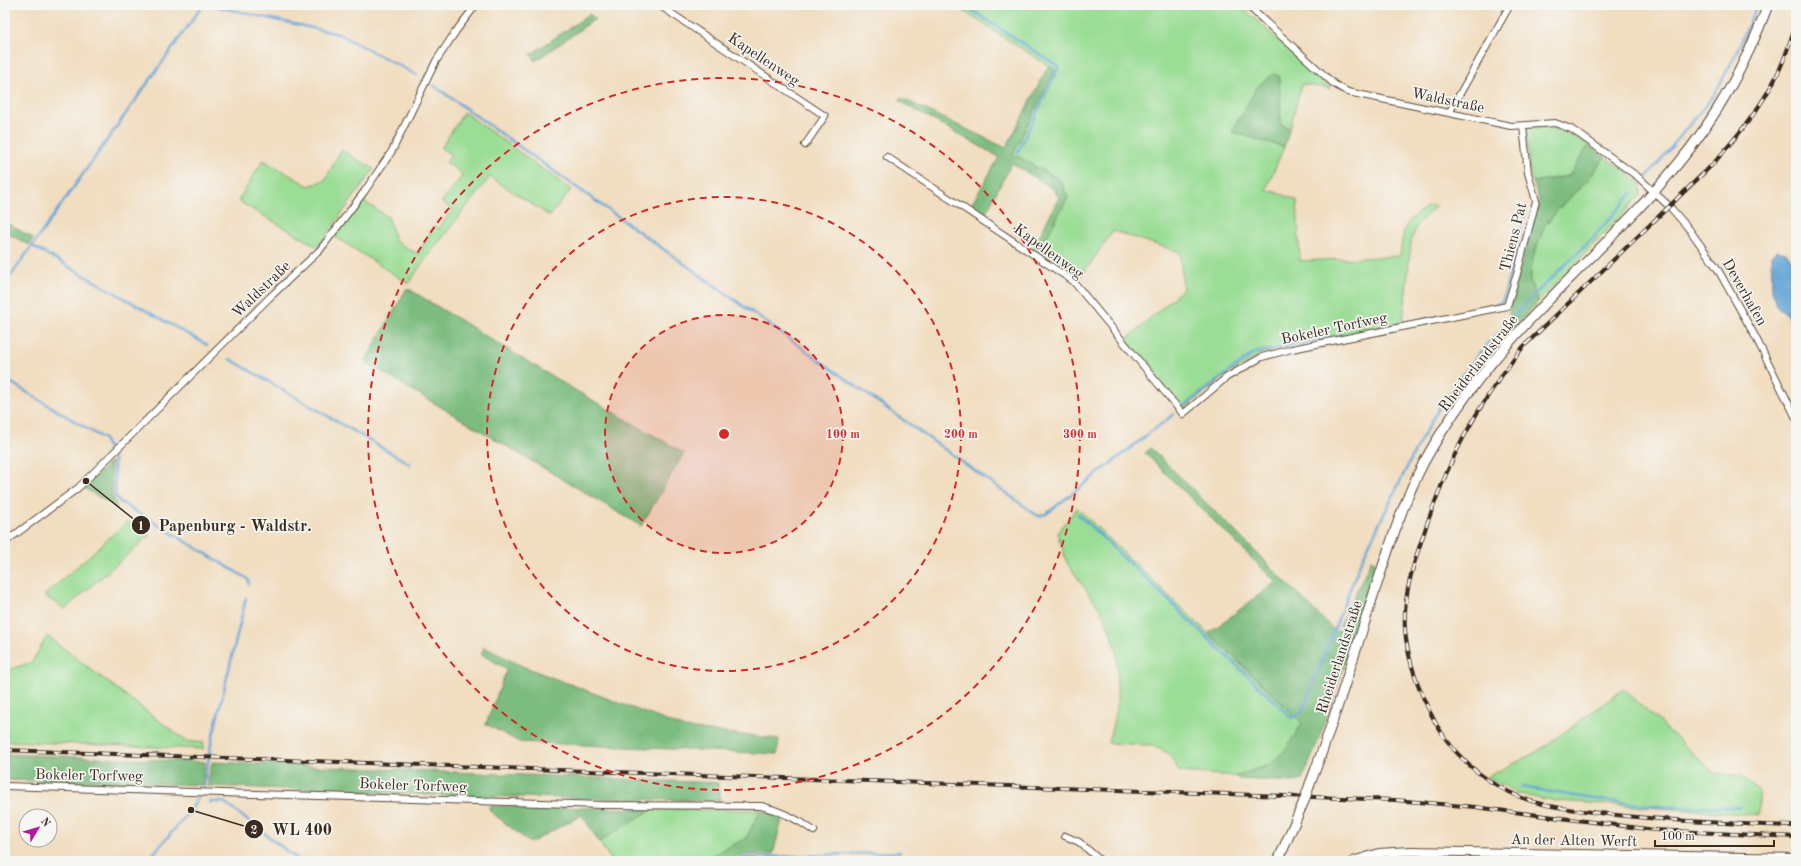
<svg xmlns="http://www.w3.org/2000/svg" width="1801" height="866" font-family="'Old Standard TT',serif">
<rect width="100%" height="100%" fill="#f6f6f2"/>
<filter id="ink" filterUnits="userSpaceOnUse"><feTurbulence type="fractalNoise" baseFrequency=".025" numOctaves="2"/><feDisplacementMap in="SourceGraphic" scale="8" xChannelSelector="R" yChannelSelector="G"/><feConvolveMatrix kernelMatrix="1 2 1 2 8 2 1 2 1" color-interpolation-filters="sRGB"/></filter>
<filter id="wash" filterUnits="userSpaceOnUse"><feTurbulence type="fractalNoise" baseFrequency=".012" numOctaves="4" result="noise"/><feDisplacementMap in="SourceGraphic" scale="16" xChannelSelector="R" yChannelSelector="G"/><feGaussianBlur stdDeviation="0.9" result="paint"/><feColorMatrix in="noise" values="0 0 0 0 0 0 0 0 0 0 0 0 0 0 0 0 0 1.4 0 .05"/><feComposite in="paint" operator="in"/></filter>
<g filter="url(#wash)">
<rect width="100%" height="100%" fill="#f1ddc0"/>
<path fill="#9add94" stroke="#6a8459" d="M954,5H1240L1332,89L1302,84L1290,128L1281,125L1279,76L1233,132L1284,147L1266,189L1297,200L1300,261L1400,256C1404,226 1403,223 1428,206H1436L1417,225L1411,242L1403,322L1261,354L1226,376L1183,410L1126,340L1183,289L1180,252L1113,231L1078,281L1038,253L1068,197L1060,180L1013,154L1055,70Z
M464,112L571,190L550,216L490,177L420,266L409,284L334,236L362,200L389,218L395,241L418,254L434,226L439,229L452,209L441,202L463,175L446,162L451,155L441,148Z
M1551,127L1578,138L1589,145L1569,176L1533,182L1530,174L1526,128Z
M341,150L374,169L318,247L238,201L263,160L309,186L325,180Z
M1605,157L1635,178L1641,185V195L1538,302L1530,282L1533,257L1545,225L1564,203L1587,181Z
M1077,508L1302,723L1287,748L1270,765L1235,776L1180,772L1168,753L1151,745L1108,743L1117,708V650L1104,615L1067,563L1057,533Z
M127,522L150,535L65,609L44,596Z
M47,636L186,741L204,743L203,749L5,741V671L32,662Z
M1624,689L1714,773L1742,776L1759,793V815L1544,800L1517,793L1487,777L1538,751Z
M652,809L761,810L746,838L702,861H612L599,842Z"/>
<path fill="#7bbc7e" stroke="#5b734e" d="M590,14L595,19L535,61L531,54Z
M1049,65L1055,70L1013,154L1060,180L1068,197L1038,253L1033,249L1059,197L1053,189L1012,163L984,216L970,207L999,157L899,101L901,98L1006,148Z
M1273,74L1279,76L1281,125L1290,128L1284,147L1232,132L1257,87Z
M1589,145L1605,157L1587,181L1564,203L1545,225L1533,257L1530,282L1538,302L1511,331L1509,309L1539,200L1533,182L1569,176Z
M5,222L33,238L29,245L5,232Z
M407,288L563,383L684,453L641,526L365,362Z
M1151,448L1337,633L1371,560L1379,565L1316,747L1302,780L1294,782L1239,779L1235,776L1270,765L1287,748L1302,723L1209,633L1276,582L1145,453Z
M111,461L112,496L117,508L84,488Z
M484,647L522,666L685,728L779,739L777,754L519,742L486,724L507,669L481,654Z
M5,754L205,762L202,785L5,780Z
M212,762L718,783L720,801L469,796L207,786Z
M489,806L652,809L599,842L582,815L530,843L490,811Z
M761,810L783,816L773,854L740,855L728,861H702L746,838Z"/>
<path fill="#62a4d6" stroke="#4e677a" d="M1776,251L1786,253L1796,265V329L1784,311L1776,306L1772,290L1771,256Z"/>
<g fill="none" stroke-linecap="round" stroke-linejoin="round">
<path stroke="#62a4d6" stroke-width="2.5" d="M210,5L339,34L417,75
M964,5L1059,67L1018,152
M433,85L1038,516L1046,514L1174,414
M1646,178L1714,95L1735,56L1757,5
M32,246L207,345
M5,284L203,5
M1490,306L1499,304L1503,300L1525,214
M1396,325L1453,314
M230,359L410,464
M5,379L104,439L114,460L115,496L120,502L248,579L249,584
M1184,406L1254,353L1344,335
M1078,514L1292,718L1302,712L1361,561L1417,447L1439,408L1481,351L1535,294L1591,240L1632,193
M1521,787L1594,799L1663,807H1740
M210,802H224L300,861
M147,861L191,810L204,785L211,744L246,598
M736,861L742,858L900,852"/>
</g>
</g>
<g filter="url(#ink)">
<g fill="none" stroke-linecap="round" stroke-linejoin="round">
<g stroke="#564536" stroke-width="8">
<path id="minor" d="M659,5L825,116L805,145
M1247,5L1334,84L1348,92L1511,126L1555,123L1571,129L1583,137L1638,177L1670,207L1689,229L1717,268L1756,338L1796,418
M1449,113L1510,5
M887,157L1073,281L1183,414L1227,377L1262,357L1292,349L1507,306L1517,274L1536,201L1528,173L1523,126
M5,542L78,488L269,298L320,250L364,192L392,151L436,61L456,31L476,5
M5,786L602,805L761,806C781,811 798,819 814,831
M1065,836L1079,842L1101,861"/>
</g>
<g stroke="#564536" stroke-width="10">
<path id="tertiary" d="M1353,861L1379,853L1410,851L1796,858"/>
</g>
<g stroke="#564536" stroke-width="11">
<path id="secondary" d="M1310,784C1334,722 1353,659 1373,596C1388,551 1402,504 1424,462C1436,440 1451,417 1466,396C1527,311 1611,245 1677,165C1716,118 1747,62 1768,5
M1278,861L1304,801"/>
</g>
<use href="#minor" stroke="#fff" stroke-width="6"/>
<use href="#tertiary" stroke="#fff" stroke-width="8"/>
<use href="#secondary" stroke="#fff" stroke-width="9"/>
<g stroke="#3b2a1e" stroke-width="4">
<path id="rail" d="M1796,25C1790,41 1785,59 1777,75C1761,108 1736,138 1712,165L1523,347C1474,409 1446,464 1422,539C1412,568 1403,598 1405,629C1407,657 1417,685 1429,710C1447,750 1479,780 1520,797C1547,808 1578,810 1607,814C1670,821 1733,824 1796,826
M5,750L1395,800L1475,807L1655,830L1796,837"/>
</g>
<use href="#rail" stroke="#f6f6f2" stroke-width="2.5" stroke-dasharray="8" stroke-linecap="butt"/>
<g stroke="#564536" stroke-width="11" stroke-linecap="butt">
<path id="secondary-bridge" d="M1304,801L1310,784"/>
</g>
<use href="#secondary-bridge" stroke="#fff" stroke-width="9"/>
</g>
</g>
<circle cx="724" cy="434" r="119" fill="#d62828" fill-opacity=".12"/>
<g fill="none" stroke="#d62828" stroke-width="2" stroke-dasharray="7 5">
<circle cx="724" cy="434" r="119"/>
<circle cx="724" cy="434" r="237"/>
<circle cx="724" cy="434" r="356"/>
</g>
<g text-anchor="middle" stroke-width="3.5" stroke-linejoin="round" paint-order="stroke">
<g font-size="15" fill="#3b2a1e" stroke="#f6f6f2">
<text transform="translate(764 59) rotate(34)" y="5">Kapellenweg</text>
<text transform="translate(1448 100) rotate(12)" y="5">Waldstraße</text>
<text transform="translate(1513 237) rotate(-76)" y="5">Thiens Pat</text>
<text transform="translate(1049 251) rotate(36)" y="5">Kapellenweg</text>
<text transform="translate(261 289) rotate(-44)" y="5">Waldstraße</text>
<text transform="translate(1745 292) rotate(60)" y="5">Deverhafen</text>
<text transform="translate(1334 328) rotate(-12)" y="5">Bokeler Torfweg</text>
<text transform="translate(1478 363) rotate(-52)" y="5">Rheiderlandstraße</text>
<text transform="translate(1339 657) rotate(-72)" y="5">Rheiderlandstraße</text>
<text transform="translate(89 775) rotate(1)" y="5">Bokeler Torfweg</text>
<text transform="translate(413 785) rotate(2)" y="5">Bokeler Torfweg</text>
<text transform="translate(1574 840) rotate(1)" y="5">An der Alten Werft</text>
</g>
</g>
<circle cx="724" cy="434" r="6" fill="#d62828" stroke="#f6f6f2" stroke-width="2"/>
<g font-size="12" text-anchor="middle" font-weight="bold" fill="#d62828" stroke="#f6f6f2" stroke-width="3.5" stroke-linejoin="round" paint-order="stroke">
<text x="843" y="438">100 m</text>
<text x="961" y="438">200 m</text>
<text x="1080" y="438">300 m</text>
</g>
<path fill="none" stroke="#3b2a1e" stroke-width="1.5" d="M86 481L141 525M191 810L254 829"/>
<g fill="#3b2a1e" stroke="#f6f6f2" stroke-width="1.5">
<circle cx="86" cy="481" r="4"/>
<circle cx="191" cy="810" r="4"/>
<circle cx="141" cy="525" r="10"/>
<circle cx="254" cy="829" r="10"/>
</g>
<g font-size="12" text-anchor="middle" font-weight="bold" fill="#fff">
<text x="141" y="530">1</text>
<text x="254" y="834">2</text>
</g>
<g font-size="16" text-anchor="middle" font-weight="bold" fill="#3b2a1e" stroke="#f6f6f2" stroke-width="3.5" stroke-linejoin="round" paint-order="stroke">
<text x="235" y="531">Papenburg - Waldstr.</text>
<text x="302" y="835">WL 400</text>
</g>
<rect width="1801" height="866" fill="none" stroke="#f6f6f2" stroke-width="20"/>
<g transform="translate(38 828) rotate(52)"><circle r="19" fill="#f6f6f2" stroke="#aba49d"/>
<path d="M0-3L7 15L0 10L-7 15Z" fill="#b5179e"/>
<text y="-6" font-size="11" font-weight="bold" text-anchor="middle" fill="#3b2a1e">N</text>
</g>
<path d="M1655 840v6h119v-6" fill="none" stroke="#3b2a1e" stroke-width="2"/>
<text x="1661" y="840" font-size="12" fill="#3b2a1e" stroke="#f6f6f2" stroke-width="3" paint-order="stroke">100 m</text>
</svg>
